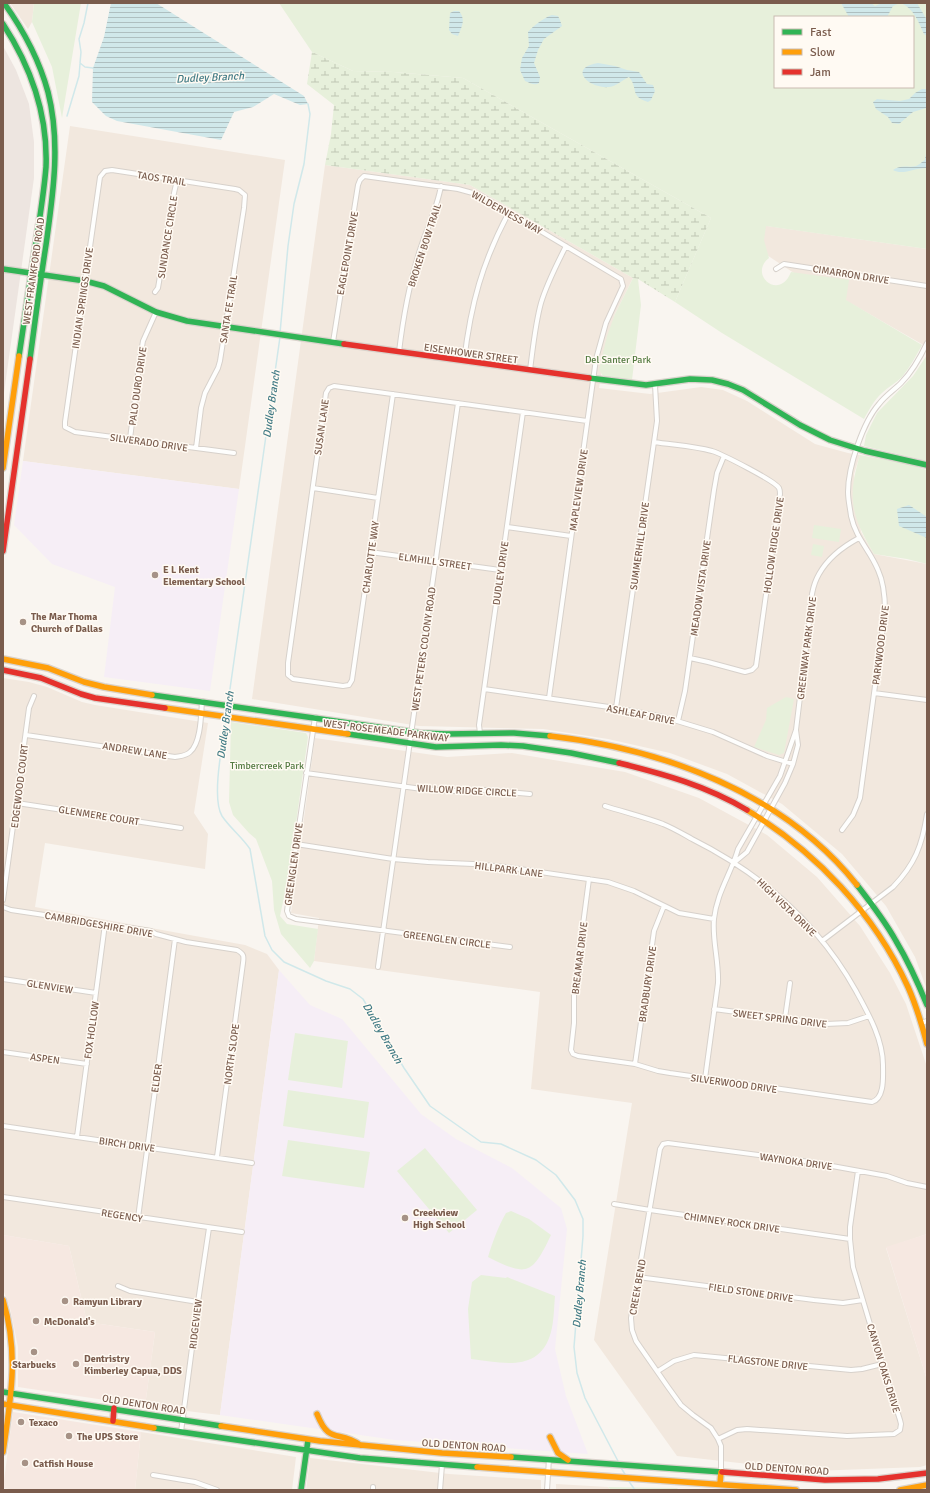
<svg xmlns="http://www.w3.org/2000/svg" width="930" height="1493" font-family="Signika,sans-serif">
<defs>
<pattern id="wetland-marsh" width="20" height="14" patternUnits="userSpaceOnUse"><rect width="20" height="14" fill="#e7f0db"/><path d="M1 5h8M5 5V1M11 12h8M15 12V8" fill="none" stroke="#c0c6b4"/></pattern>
<pattern id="water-rules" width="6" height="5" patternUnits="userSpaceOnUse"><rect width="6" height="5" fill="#d0e8ea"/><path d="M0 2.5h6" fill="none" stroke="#aebfc0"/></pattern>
</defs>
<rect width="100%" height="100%" fill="#f9f5f0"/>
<path fill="#f2e8de" d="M10,3H34L32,22L28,29Z
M70,126L285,160L239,489L23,461Z
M325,165L470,185L633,278L615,314L605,350L599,388L650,394L701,387L723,390L747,401L815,444L848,453L860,455L854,474L861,532L874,554L927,564V990L915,957L886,906L842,854L782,804L727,774L670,753L608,739L543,729L419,726L252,699Z
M711,218L927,249V347L845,300L797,275Z
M3,678L29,682L47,687L82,702L95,705L208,723L194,813L208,834L205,869L45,843L35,907L245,945L267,954L279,970L220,1415L145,1406L155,1332L87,1322L69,1246L3,1235Z
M315,738L447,757L512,753L625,772L699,798L767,835L817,877L860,926L890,973L906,1004L927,1067V1234L886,1248L927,1380V1465L920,1467L867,1469L812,1471L677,1456L594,1340L632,1103L531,1089L540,992L314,961L319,918L291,913Z
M141,1432L296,1457L292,1490H135Z
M310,1458L449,1474L541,1480V1490H306Z
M556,1484L608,1487L611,1490H556Z"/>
<path fill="#f6e8e1" d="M927,1234V1380L886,1247Z
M3,1235L69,1246L87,1322L155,1332L145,1406L18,1387V1347L10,1308L3,1289Z
M13,1412L141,1432L135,1490H15L3,1488Z"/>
<path fill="#ede5e0" d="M3,46L16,70L29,104L34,142V178L3,400Z"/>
<path fill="#f6eef6" d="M23,461L239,489L210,691L104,677L115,587L52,564L14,525Z
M279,970L310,1005L342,1019L421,1114L456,1139L512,1168L561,1208L567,1229L555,1349L566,1396L588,1454L395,1440L220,1415Z"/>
<path fill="#e7f0db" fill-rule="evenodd" d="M34,3H81L62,118L52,67L32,22Z
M279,3H927V249L766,226L764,240L769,258C748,274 779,302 791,272L849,280L846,300L922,345C916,356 910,367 902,377C896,383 888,387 882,393C874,400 869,410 864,419L722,333L675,302L711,218L463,78L394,72L353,71L312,52ZM775,17H913V87H775Z
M633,278L638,279L641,305L632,380L603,376L599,370L607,336L615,314Z
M927,355V461L864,446L866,435L877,413L913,376Z
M860,455L908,464L927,470V564L907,559L874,554C851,515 847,498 860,455Z
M814,525L841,529L839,542L812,538Z
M813,544L824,546L822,557L811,555Z
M786,697L794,699L784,753L779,755L754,747L766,720L767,708Z
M231,722L306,733L308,737L289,874L280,916L287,924L318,929L314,961L310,968L281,934L274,910L272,881L256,839L249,833L233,815L229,802Z
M295,1033L348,1041L342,1088L288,1080Z
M288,1090L369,1102L364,1138L283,1126Z
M288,1140L370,1152L364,1188L282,1176Z
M425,1148L477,1210L449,1233L397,1171Z
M511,1211L529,1219L551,1235C532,1275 527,1277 488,1257C493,1241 498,1227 506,1213Z
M481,1275L506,1278L507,1277L555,1296C554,1307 554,1321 551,1332C540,1373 503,1363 471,1359L468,1309L472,1282Z
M608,1487L677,1488L679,1490H611Z"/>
<path fill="url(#wetland-marsh)" d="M312,52L353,71L394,72L463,78L711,218L675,302L638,279L633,278L470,185L325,165L331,134L334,105L307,84Z"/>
<path fill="url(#water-rules)" d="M111,3H156L304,96L308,104L300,105L274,94L253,107L234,112L221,140L117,121L106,116L92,102L93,68L104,37Z
M841,3H871L875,6L882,3H900L893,6L887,17H849Z
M901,3H917L927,20V36L924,34C918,21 914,9 901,3Z
M454,11H459C466,20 462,26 458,36L452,34L449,30L450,13Z
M552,15L558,16L560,20L562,26L544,39L538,50L534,63L540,77L539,83C535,86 530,83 525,81L520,70L522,58L529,46L528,32C533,26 545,17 552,15Z
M598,63L615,66L627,70L639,72L647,84L653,85L655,91L651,100L648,102C629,96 639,89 629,77C622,80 617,86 609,87C589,89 567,68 598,63Z
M922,89H927V106L926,108L913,112L899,124L892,123L888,117L876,109L873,102L877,99L900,101L909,99L915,93Z
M927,147V168C916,167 903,176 893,170C901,164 908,168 916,166C919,165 923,161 925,160Z
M909,505L927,517V538L899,526L897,509Z"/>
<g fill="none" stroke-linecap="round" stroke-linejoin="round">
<path stroke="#d0e8ea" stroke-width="1.5" d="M88,3L84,23L79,39L81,52L80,63L85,67L93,68L94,70
M67,116L79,76L80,64
M280,333L288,246L294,204L304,164L310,114L308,104
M228,703L280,337
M227,715L228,707
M226,719C223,741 211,798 222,816C230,828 242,837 250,849L265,936L272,950L284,962L326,981L350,989L363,999L404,1068L430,1106L481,1142L501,1144L536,1160L556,1175L575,1200L583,1219V1236L574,1347L577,1373L585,1398L619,1463
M620,1466L626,1476
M628,1480L635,1490"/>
<g stroke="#d7d1cb" stroke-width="6">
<path id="street" d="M776,269L784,264L927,286
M155,292L158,288L174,193L177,180
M333,342L358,185L360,180L364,176L458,189L480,195L621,279L623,286L606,323L596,359L549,698
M399,352C403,318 409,285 419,253C426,230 437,209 441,186
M464,361C471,303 482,263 509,212
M530,370C533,348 535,325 541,303C547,283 557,264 566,246
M393,394L352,680L349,685L343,686L293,679L288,675V663L326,393L329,388L334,386L587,421
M130,439L140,358L143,341L156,312
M654,442C673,445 693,446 712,451C722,454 775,481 779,488C780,490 780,492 780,494L756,666L752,670L745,672L708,662L690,658
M196,448L201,408L205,393L218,368L220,361L244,208L245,195L239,190L235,189L112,170L105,171L100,177L65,422V427L75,432L234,453
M313,488L378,498
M507,527L571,536
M370,552L500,570
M484,689L616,708L664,717L713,732L767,756L793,764
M874,693L927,700
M616,708L657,421L655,385
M315,717L291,881L287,911L289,916L296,919L510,947
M678,721L685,691L714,490L717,473L724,456
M480,733L479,725L523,412
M26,735L175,757C180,756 186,756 190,752C201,743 201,715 202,701
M306,773L422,789L453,791L487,790L530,794
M17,803L181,828
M842,830L853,815L860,798L885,611C885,597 884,583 878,570C870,550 856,539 851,516C850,508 848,500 848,492C848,467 863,422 879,404C885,396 894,390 901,383C913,371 920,358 927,343
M296,844L393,859L428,862L473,864L506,867L608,882L634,891L679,913L714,919
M735,862L747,852L785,783L793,764L798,745L796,730C800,697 804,664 808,631C811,612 809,591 819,574C828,558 842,547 859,538
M589,879L574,993V1023L571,1050L573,1054L578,1056L635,1064L658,1071L670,1073L872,1102C885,1098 883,1076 883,1065C883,1039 868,1013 856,991C818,923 762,874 692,839C683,834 673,828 663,824C644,817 624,812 605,806
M3,900L29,708L34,696
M3,907L11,910L151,931L156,934L186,942L237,950C244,954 244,956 243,963L217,1157
M822,941L893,887C915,864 922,846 927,814
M378,967L458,403
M3,979L96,993
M714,1009L826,1024L848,1023L869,1016
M785,1018L790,983
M921,1023L927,1021
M3,1052L87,1064
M635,1064L654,931L664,906
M705,1079L718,983C719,961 712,940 714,919C717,892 731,874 738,849L780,776L796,730
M3,1126L252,1163
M77,1137L105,924
M3,1197L242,1232
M614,1204L650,1210L850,1239
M138,1218L175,939
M638,1277L814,1300L843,1303L863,1300
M118,1286L130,1291L198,1302
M658,1371L674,1361L694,1355L851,1370L862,1369L882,1364
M181,1432L198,1302L209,1228
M718,1439L737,1430L747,1429L847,1436L894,1434L900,1430L901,1424L900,1420L873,1334L853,1267L850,1239V1227L858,1171
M721,1472V1446L718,1439L711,1428L693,1415L681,1405L668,1387L636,1341L632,1330L631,1318L660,1149L663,1144L668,1143L810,1162L887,1176L907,1183L927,1187
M153,1475L195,1482L217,1490
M373,1490V1487
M440,1490L442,1465
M547,1490L549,1459"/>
</g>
<g stroke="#d9d2cb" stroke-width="8">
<path id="fast" d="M4,3C24,31 39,59 48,92C61,143 53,194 46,245C40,283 35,321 30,359
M3,24C31,67 48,115 46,167C44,192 40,217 36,242C30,280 25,318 19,356
M3,269L85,281L104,286L156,312L187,321L344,344
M589,378L646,385L690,379L712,380L728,384L743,390L800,425L830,440L865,451L927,465
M152,695L420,733L447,734L514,733L550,736
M348,734L436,747L501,745L523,746L571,753L619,763
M857,885C871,903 885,921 896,941C908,961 918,983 927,1005
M3,1392L221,1426
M154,1428L360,1458L477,1467
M511,1457L722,1472
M301,1490L308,1440"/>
</g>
<g stroke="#d9d2cb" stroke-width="8">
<path id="slow" d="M3,468L19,356
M3,659L48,668L84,682L104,687L152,695
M165,708L348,734
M550,736C663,749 784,793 857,885
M747,810C816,852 874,913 908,987C916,1005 922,1025 927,1044
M3,1300C19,1353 11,1398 3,1452
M3,1404L154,1428
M317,1414C330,1446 338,1429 360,1445
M221,1426L320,1441L442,1453L511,1457
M550,1437L558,1453L568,1460
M477,1467L796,1490
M720,1484L721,1472
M900,1490L927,1485"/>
</g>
<g stroke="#d9d2cb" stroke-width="8">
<path id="jam" d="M344,344L589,378
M3,551L30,359
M3,670L41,678L81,694L95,698L165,708
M619,763C664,774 707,786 747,810
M113,1421L114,1408
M722,1472L825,1480L878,1479L927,1473"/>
</g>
<use href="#street" stroke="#fefefd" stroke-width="4"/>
<use href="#fast" stroke="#30b455" stroke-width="5.5"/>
<use href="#slow" stroke="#ff9f0a" stroke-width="5.5"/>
<use href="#jam" stroke="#e5322d" stroke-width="5.5"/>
</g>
<g fill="#a69286" stroke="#fffaf3" stroke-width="1.5">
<circle cx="155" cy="575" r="4"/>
<circle cx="23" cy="622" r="4"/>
<circle cx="405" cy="1218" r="4"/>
<circle cx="65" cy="1301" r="4"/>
<circle cx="36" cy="1321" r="4"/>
<circle cx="34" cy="1352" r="4"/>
<circle cx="76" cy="1364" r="4"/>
<circle cx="21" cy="1422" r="4"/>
<circle cx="69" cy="1436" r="4"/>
<circle cx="25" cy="1463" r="4"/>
</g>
<g text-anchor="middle" stroke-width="3" stroke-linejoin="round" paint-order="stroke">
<g font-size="10" fill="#7a5c4d" stroke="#fffaf3">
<text transform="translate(162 178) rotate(9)" y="4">TAOS TRAIL</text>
<text transform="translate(507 212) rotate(29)" y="4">WILDERNESS WAY</text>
<text transform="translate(167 237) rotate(-81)" y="4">SUNDANCE CIRCLE</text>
<text transform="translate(424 245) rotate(-72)" y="4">BROKEN BOW TRAIL</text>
<text transform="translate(347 253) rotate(-80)" y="4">EAGLEPOINT DRIVE</text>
<text transform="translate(33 271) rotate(-82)" y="4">WEST FRANKFORD ROAD</text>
<text transform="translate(851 274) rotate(9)" y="4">CIMARRON DRIVE</text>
<text transform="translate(82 298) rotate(-82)" y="4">INDIAN SPRINGS DRIVE</text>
<text transform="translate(228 309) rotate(-81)" y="4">SANTA FE TRAIL</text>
<text transform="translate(471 353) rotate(8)" y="4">EISENHOWER STREET</text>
<text transform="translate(137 386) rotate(-82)" y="4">PALO DURO DRIVE</text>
<text transform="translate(321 427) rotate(-82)" y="4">SUSAN LANE</text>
<text transform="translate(149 442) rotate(8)" y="4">SILVERADO DRIVE</text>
<text transform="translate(578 490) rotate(-82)" y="4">MAPLEVIEW DRIVE</text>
<text transform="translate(773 545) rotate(-82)" y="4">HOLLOW RIDGE DRIVE</text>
<text transform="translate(639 546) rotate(-82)" y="4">SUMMERHILL DRIVE</text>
<text transform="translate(370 557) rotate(-82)" y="4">CHARLOTTE WAY</text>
<text transform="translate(435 561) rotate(8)" y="4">ELMHILL STREET</text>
<text transform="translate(500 573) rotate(-82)" y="4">DUDLEY DRIVE</text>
<text transform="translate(700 588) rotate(-82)" y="4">MEADOW VISTA DRIVE</text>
<text transform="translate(880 645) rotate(-83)" y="4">PARKWOOD DRIVE</text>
<text transform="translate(806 648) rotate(-83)" y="4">GREENWAY PARK DRIVE</text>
<text transform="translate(423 649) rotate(-82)" y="4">WEST PETERS COLONY ROAD</text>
<text transform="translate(641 714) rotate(11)" y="4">ASHLEAF DRIVE</text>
<text transform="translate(386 730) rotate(7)" y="4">WEST ROSEMEADE PARKWAY</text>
<text transform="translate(135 750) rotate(9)" y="4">ANDREW LANE</text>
<text transform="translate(19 786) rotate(-83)" y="4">EDGEWOOD COURT</text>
<text transform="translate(467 790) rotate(3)" y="4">WILLOW RIDGE CIRCLE</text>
<text transform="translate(99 815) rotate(9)" y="4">GLENMERE COURT</text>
<text transform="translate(293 864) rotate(-82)" y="4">GREENGLEN DRIVE</text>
<text transform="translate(509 869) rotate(7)" y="4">HILLPARK LANE</text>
<text transform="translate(787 907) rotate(44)" y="4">HIGH VISTA DRIVE</text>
<text transform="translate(99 924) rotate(10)" y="4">CAMBRIDGESHIRE DRIVE</text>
<text transform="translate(447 939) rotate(7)" y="4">GREENGLEN CIRCLE</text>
<text transform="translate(579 958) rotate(-83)" y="4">BREAMAR DRIVE</text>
<text transform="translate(647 984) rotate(-82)" y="4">BRADBURY DRIVE</text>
<text transform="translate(50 986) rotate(9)" y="4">GLENVIEW</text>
<text transform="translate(780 1018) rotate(7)" y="4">SWEET SPRING DRIVE</text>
<text transform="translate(91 1030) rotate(-82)" y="4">FOX HOLLOW</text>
<text transform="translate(231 1054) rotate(-82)" y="4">NORTH SLOPE</text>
<text transform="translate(45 1058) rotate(8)" y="4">ASPEN</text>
<text transform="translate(156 1078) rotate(-82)" y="4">ELDER</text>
<text transform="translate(734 1083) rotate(8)" y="4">SILVERWOOD DRIVE</text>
<text transform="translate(127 1144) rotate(8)" y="4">BIRCH DRIVE</text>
<text transform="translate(796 1161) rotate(8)" y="4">WAYNOKA DRIVE</text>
<text transform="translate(122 1215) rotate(9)" y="4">REGENCY</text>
<text transform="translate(732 1222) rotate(8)" y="4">CHIMNEY ROCK DRIVE</text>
<text transform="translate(637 1287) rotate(-80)" y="4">CREEK BEND</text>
<text transform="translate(751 1292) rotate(8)" y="4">FIELD STONE DRIVE</text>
<text transform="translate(195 1324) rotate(-83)" y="4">RIDGEVIEW</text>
<text transform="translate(768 1362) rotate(6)" y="4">FLAGSTONE DRIVE</text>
<text transform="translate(884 1368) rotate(73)" y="4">CANYON OAKS DRIVE</text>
<text transform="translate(144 1404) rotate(9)" y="4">OLD DENTON ROAD</text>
<text transform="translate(464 1445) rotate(4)" y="4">OLD DENTON ROAD</text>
<text transform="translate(787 1468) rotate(4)" y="4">OLD DENTON ROAD</text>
</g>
<g font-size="10" fill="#537a41" stroke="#fffaf3">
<text x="618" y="363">Del Santer Park</text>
<text x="267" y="769">Timbercreek Park</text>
</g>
<g font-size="10" font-weight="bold" fill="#7a5c4d" stroke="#fffaf3" text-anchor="start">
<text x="163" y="573">E L Kent<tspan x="163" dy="12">Elementary School</tspan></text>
<text x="31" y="620">The Mar Thoma<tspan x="31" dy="12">Church of Dallas</tspan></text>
<text x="413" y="1216">Creekview<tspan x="413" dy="12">High School</tspan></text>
<text x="73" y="1305">Ramyun Library</text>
<text x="44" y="1325">McDonald's</text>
<text x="84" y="1362">Dentristry<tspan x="84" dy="12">Kimberley Capua, DDS</tspan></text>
<text x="34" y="1368" text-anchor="middle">Starbucks</text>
<text x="29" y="1426">Texaco</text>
<text x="77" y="1440">The UPS Store</text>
<text x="33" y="1467">Catfish House</text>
</g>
<g font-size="11" font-style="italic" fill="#437c86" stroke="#fffaf3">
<text transform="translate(210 77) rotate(-3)" y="4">Dudley Branch</text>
<text transform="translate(271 404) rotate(-82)" y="4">Dudley Branch</text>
<text transform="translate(225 725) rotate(-82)" y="4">Dudley Branch</text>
<text transform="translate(383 1033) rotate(60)" y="4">Dudley Branch</text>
<text transform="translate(579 1294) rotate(-85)" y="4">Dudley Branch</text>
</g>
</g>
<rect width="930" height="1493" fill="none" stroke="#7a5c4d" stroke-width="8"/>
<rect x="774" y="16" width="140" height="72" fill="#fffaf3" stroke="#cabbb1"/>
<rect x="782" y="29" width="20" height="6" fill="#30b455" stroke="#cabbb1"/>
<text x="810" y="36" font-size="12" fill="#7a5c4d">Fast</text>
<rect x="782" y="49" width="20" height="6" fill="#ff9f0a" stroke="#cabbb1"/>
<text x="810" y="56" font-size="12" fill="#7a5c4d">Slow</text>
<rect x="782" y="69" width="20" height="6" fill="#e5322d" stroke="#cabbb1"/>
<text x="810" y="76" font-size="12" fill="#7a5c4d">Jam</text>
</svg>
